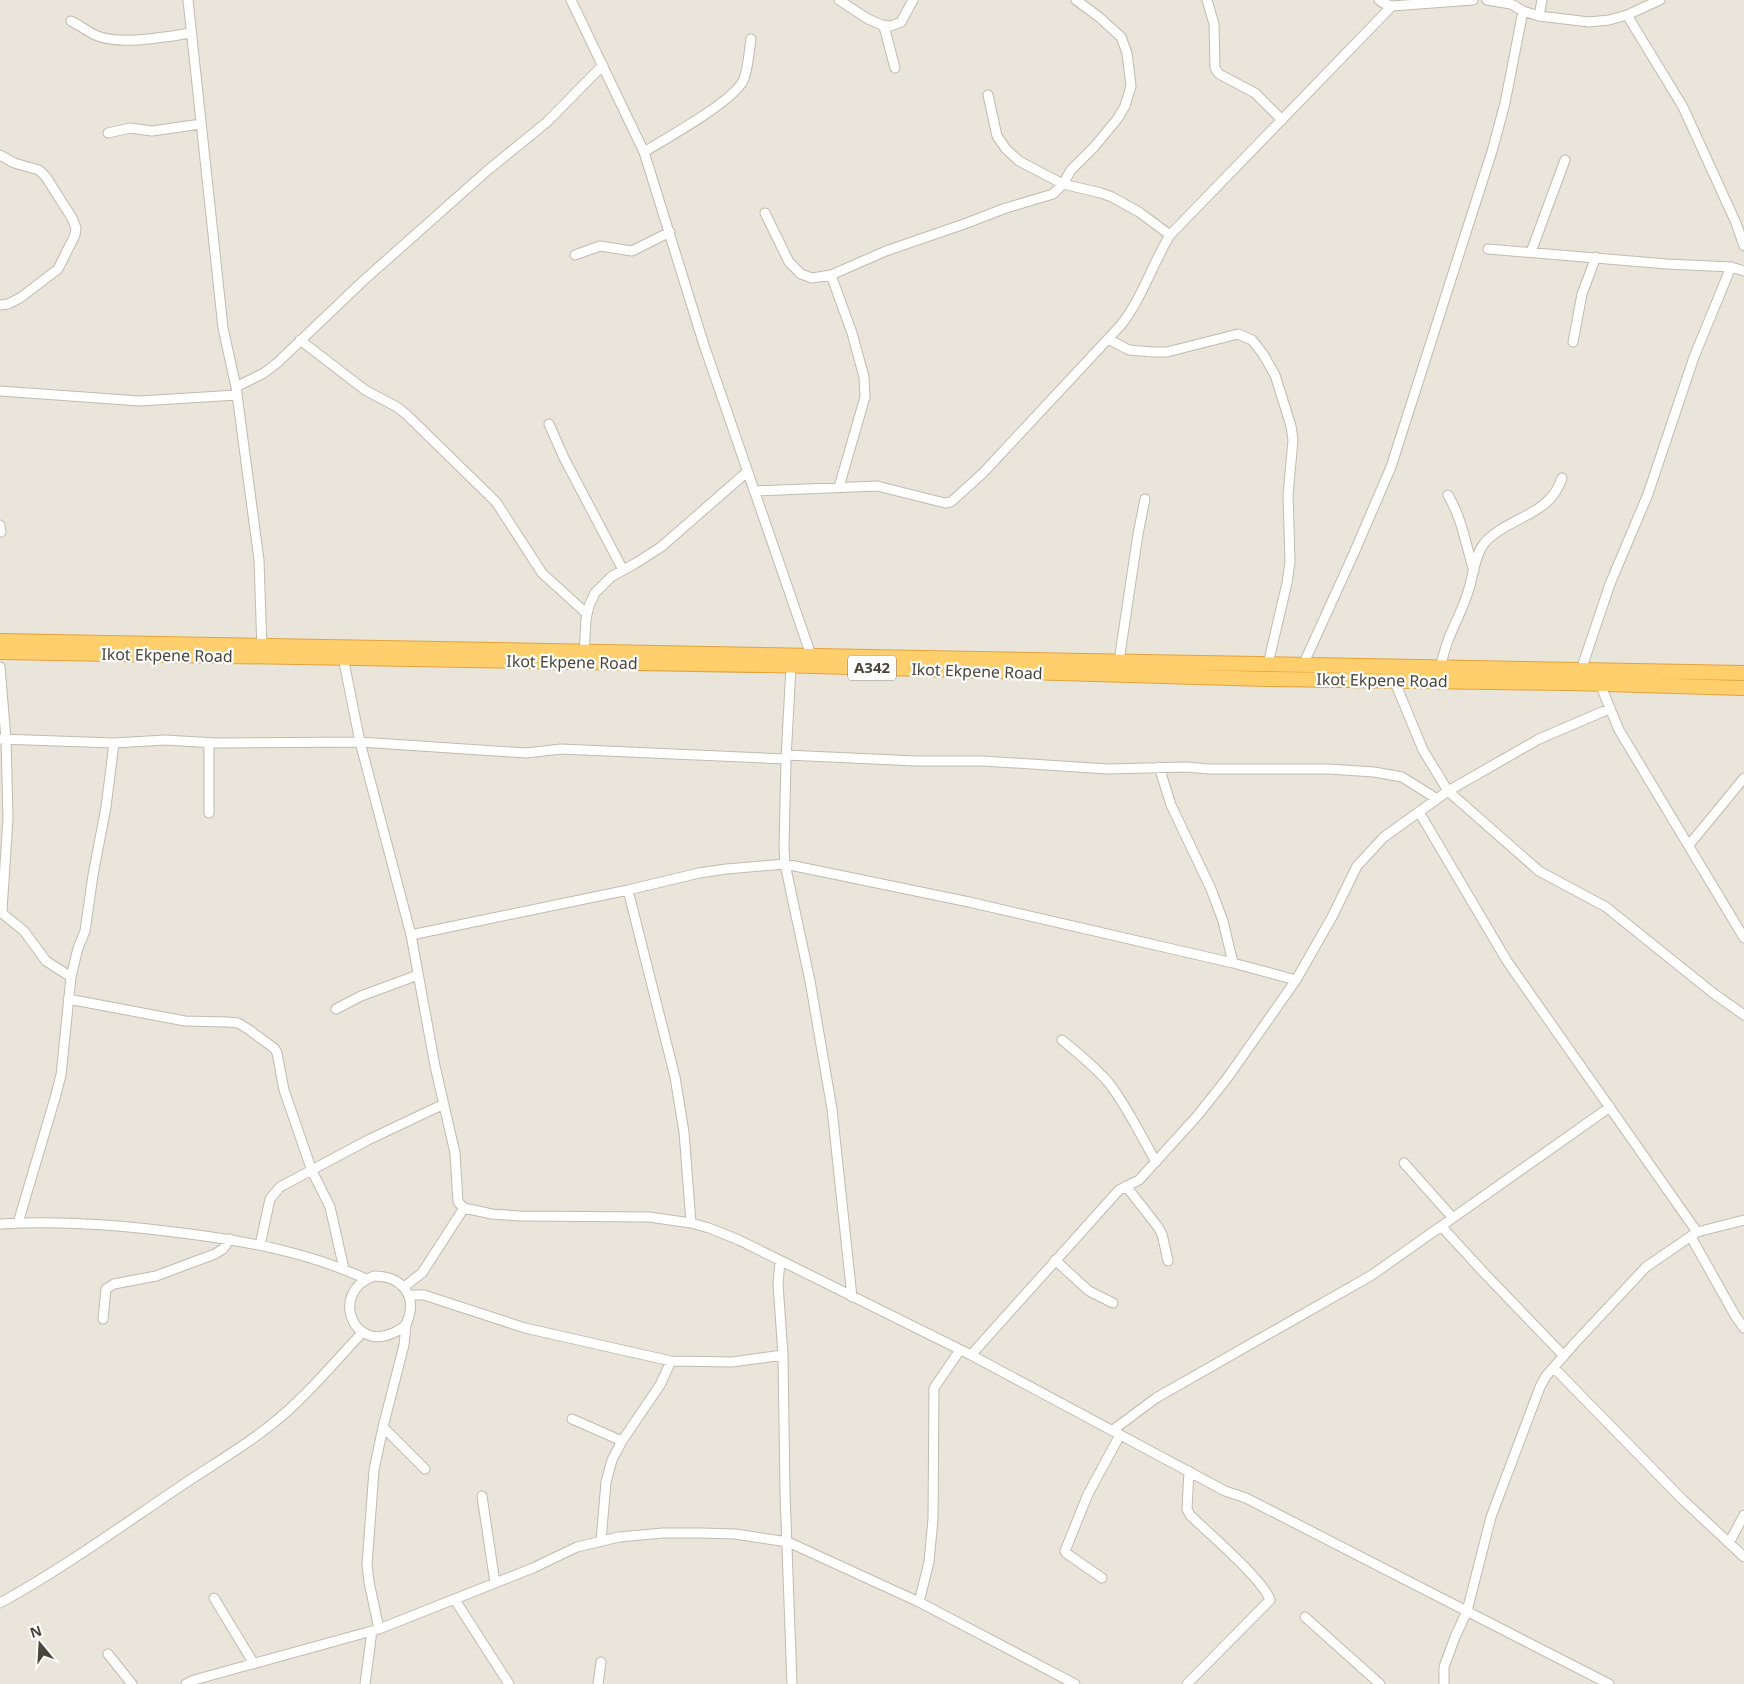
<svg xmlns="http://www.w3.org/2000/svg" width="1744" height="1684" font-family="'Noto Sans',sans-serif">
<rect width="100%" height="100%" fill="#f6f3ec"/>
<path fill="#eae5da" d="M0,0H1744V1684H0Z"/>
<g fill="none" stroke-linecap="round" stroke-linejoin="round">
<g stroke="#c2bbae" stroke-width="11">
<path id="minor" d="M188,0L223,328L236,387L259,560L262,650
M571,0L644,152L704,345L811,655
M839,0L868,19L882,25L885,30L895,68
M1207,0L1214,24L1215,68L1219,74L1255,93L1282,120
M1379,0L1383,3L1392,6L1473,0
M1487,0L1511,4L1523,11L1539,16L1589,22L1609,20L1627,15L1660,0
M1627,15L1683,107L1736,223L1744,246
M1539,16L1542,0
M71,21C79,25 87,31 95,35C119,46 165,37 191,33
M882,25L891,26L901,22L913,0
M988,95L997,136L1006,149L1019,161L1063,184L1101,193L1112,197L1139,212L1170,235
M108,133L130,128L152,131L201,124
M644,152C667,138 732,102 743,81C748,71 749,51 751,39
M0,155L14,163L39,170L46,177L72,218L76,228L75,235L58,269L20,298L8,304L0,305
M765,213L789,262L801,274L812,278L831,275L886,251L967,223L1003,209L1053,194L1063,184L1071,170L1095,146L1118,118L1125,106L1131,86L1127,53L1121,37L1099,17L1076,0
M1488,249L1667,264L1731,267L1744,271
M1531,252L1565,160
M575,255L600,246L632,251L670,232
M831,275L852,333L864,377L865,397L839,487
M1108,339L1129,350L1153,352H1167L1238,334L1252,340L1263,354L1275,375L1291,426L1293,440L1288,495L1290,562L1287,583L1268,664
M300,340L365,390L397,407L407,415L496,502L542,573L587,614
M1573,342L1582,294L1596,257
M236,387L264,373L277,363L363,281L488,170L547,122L603,65
M0,391L140,401L237,395
M549,424L564,458L623,570
M754,491L877,486L945,503L951,502L983,473L1121,325C1142,298 1152,265 1170,235L1392,6
M1448,495C1463,521 1465,543 1474,571
M0,525L1,532
M584,655L586,619L589,606L595,593L611,577L636,563L661,547L747,472
M343,657L360,742L411,935L435,1066L455,1153L458,1202L464,1208L492,1214L520,1216L649,1217L691,1223L709,1228L739,1240L971,1355L1225,1491L1246,1498L1609,1684
M1119,661L1138,534L1145,499
M1303,665L1354,553L1391,467L1493,148L1505,103L1523,11
M791,666L786,759L784,848L785,864L810,981L832,1109L852,1297
M0,667L6,739L8,818L2,911L3,914L24,931L46,961L71,977
M1440,667C1443,658 1445,648 1449,638C1455,623 1463,608 1468,592C1473,577 1474,558 1483,545C1487,539 1494,534 1500,530C1525,514 1552,509 1562,478
M1581,670L1610,584L1648,494L1694,357L1731,267
M1394,680L1423,750L1448,791L1539,871L1606,907L1713,993L1744,1015
M1600,684L1619,730L1744,938
M0,739L114,743L165,740L216,743L360,742L526,753L561,749L786,759
M209,743V813
M786,755L916,761H983L1108,769L1187,767L1208,769H1328L1374,772L1402,777L1437,799
M1159,767L1171,805L1211,889L1223,921L1233,963
M1419,812L1507,961L1697,1232
M1689,845L1744,778
M628,890L675,1077L684,1132L691,1223
M411,935L628,890L699,873L726,869L785,864L969,902L1233,963L1296,980
M68,999L185,1021L227,1022L238,1023L248,1029L275,1049L277,1053L284,1090L312,1171L330,1207L344,1269
M336,1009L361,996L418,975
M1062,1040C1078,1053 1094,1066 1108,1082C1127,1106 1141,1136 1156,1162
M1404,1163L1453,1218
M1126,1186L1158,1227L1162,1234L1168,1261
M18,1223L55,1098L61,1075L71,977L78,948L85,931L93,875L106,807L114,743
M0,1224C60,1220 122,1225 182,1233C246,1241 308,1252 366,1279
M1441,1226L1487,1276L1564,1356
M1691,1237L1736,1317L1744,1328
M260,1245L270,1199L280,1187L368,1140L444,1104
M1055,1260L1089,1291L1113,1303
M780,1261L778,1284L783,1355L785,1493L792,1684
M374,1276C401,1276 418,1295 407,1322C405,1328 399,1330 393,1333C353,1352 329,1292 374,1276Z
M404,1287L422,1273L464,1208
M409,1295H424L525,1328L671,1361L732,1362L783,1355
M103,1319L106,1289L114,1284L156,1276L215,1254L223,1249L230,1239
M971,1355L1119,1190L1139,1180L1198,1115L1228,1077L1296,980L1332,917L1357,866L1384,837L1448,791L1539,739L1609,709
M1554,1368L1682,1499L1744,1557
M572,1419L622,1441
M383,1427L425,1469
M1113,1430L1156,1398L1372,1275L1610,1107
M482,1496L495,1583
M601,1541L606,1482L612,1460L622,1441L660,1385L671,1361
M1729,1543L1744,1515
M1102,1578L1066,1553L1065,1551L1088,1494L1120,1435
M214,1598L254,1664
M455,1600L509,1684
M919,1602L929,1562L933,1519L934,1388L960,1350
M0,1603C62,1569 120,1527 178,1488C219,1460 263,1436 298,1401C321,1379 341,1355 363,1332
M1305,1617L1380,1684
M379,1629L369,1582L367,1565L374,1470L383,1427L404,1345L406,1325
M108,1654L132,1684
M186,1684L194,1680L379,1629L533,1568L577,1547L619,1537L663,1533H702L735,1534L788,1542L919,1602L1075,1684
M365,1684L372,1631
M598,1684L601,1662
M1187,1684L1270,1600C1263,1579 1208,1533 1190,1515L1187,1509L1189,1471
M1444,1684V1667L1455,1637L1467,1611L1491,1517L1540,1387L1546,1376L1575,1343L1646,1267L1697,1232L1744,1220"/>
</g>
<g stroke="#e0a43c" stroke-width="16">
<path id="highway" d="M0,641L1744,673
M0,652L815,666L1266,679L1571,683L1744,688"/>
</g>
<use href="#minor" stroke="#fff" stroke-width="9"/>
<use href="#highway" stroke="#ffcf6e" stroke-width="14"/>
</g>
<g text-anchor="middle" stroke-width="4.5" stroke-linejoin="round" paint-order="stroke">
<rect fill="#fff" stroke="#817c74" stroke-width="1" x="848" y="655.5" width="48" height="25" rx="4"/>
<g font-size="15" font-weight="bold" fill="#4b4439">
<text x="872" y="673">A342</text>
</g>
<g font-size="16" fill="#4b4439" stroke="#fff">
<text transform="translate(167 655) rotate(1)" y="6">Ikot Ekpene Road</text>
<text transform="translate(572 662) rotate(1)" y="6">Ikot Ekpene Road</text>
<text transform="translate(977 671) rotate(2)" y="6">Ikot Ekpene Road</text>
<text transform="translate(1382 680) rotate(1)" y="6">Ikot Ekpene Road</text>
</g>
</g>
<g transform="translate(40 1644) rotate(342)" stroke="#ffffff" stroke-width="4" paint-order="stroke">
<path d="M0-4L9 19L0 12L-9 19Z" fill="#4b4439"/>
<text y="-8" font-size="14" font-weight="bold" text-anchor="middle" fill="#4b4439">N</text>
</g>
</svg>
